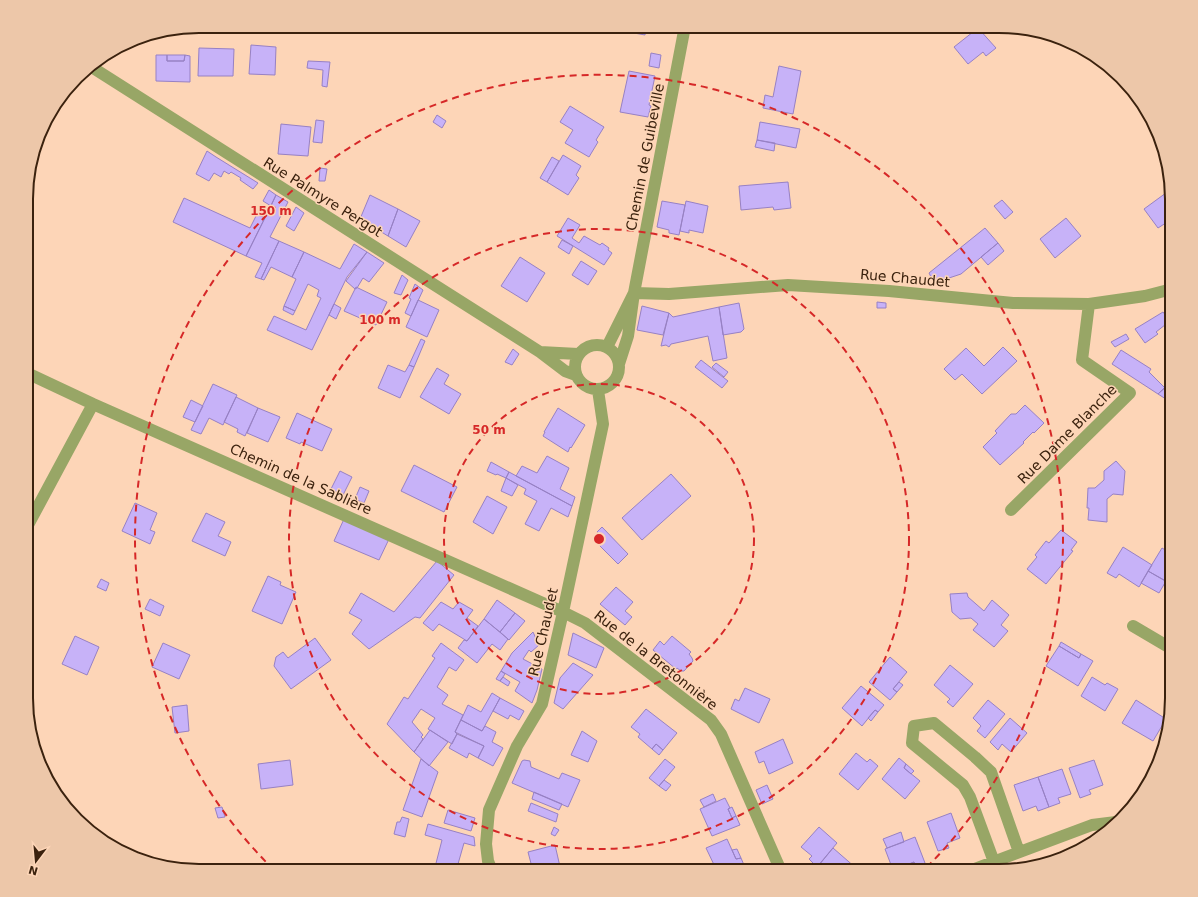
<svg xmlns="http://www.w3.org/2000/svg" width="1198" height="897" font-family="'DejaVu Sans',sans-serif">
<rect width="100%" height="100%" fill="#fdd5b7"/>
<path fill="#c7b2f8" stroke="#9781c4" d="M602,26H624L623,31Z
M624,26H646L645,35L623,31Z
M978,28L996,48L986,56L983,52L968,64L954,47Z
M251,45L276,47L275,75L249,74Z
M199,48L234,49L233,76H198Z
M651,53L661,55L659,68L649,66Z
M156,55H167V61H184L185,55L190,56V82L156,81Z
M167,55H185L184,61H167Z
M308,61L330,62L327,87L322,86L323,70L307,68Z
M779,66L801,71L793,114L763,108L765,95L773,97Z
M629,71L655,76L649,105L651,106L648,117L620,112Z
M570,106L604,127L596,140L598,142L589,157L565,143L573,130L560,122Z
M437,115L446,121L442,128L433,122Z
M316,120L324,121L322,143L313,142Z
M760,122L800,129L796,148L757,140Z
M281,124L311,127L308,156L278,154Z
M757,140L775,143L774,151L755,147Z
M207,151L216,157L258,183L253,189L240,180L241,178L231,172L229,174L224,171L221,177L214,173L209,181L196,174Z
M563,155L581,166L576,175L579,178L568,195L547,182Z
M552,157L559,161L547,182L540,178Z
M320,168L327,169L325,181H319Z
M788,182L791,208L774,210L773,207L741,210L739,186Z
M269,190L276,195L271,206L263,201Z
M1170,190L1172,199V219L1158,228L1144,209Z
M276,195L288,202L270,237L279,241L261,279L255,277L262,263L246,256Z
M370,195L398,209L388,236L360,219Z
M184,198L250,228L257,214L265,218L246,256L173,222Z
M1002,200L1013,212L1005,219L994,206Z
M662,201L685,205L679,235L669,233V230L657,227Z
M686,201L708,206L703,233L689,230V233L680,231Z
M296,207L304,213L294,231L286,226Z
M398,209L420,221L406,247L388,236Z
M568,218L580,225L572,238L579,243L584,236L600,245L602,243L609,248L608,250L612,253L604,265L557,236Z
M1066,218L1081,236L1055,258L1040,239Z
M985,228L998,243L961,274L934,283L929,273Z
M562,240L573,246L569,254L558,247Z
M279,241L304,252L292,277L271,267L264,280L261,279Z
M998,243L1004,251L988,265L981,257Z
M354,244L367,252L347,277L312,350L267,330L274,316L306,330L321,298L317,296L319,290L308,284L295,311L284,306L296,279L292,277L304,252L340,269Z
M367,252L384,263L369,282L363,278L357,288L355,289L346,281Z
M520,257L545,273L527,302L501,286Z
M581,261L597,271L588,285L572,275Z
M402,275L408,280L401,295L394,293Z
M415,284L423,290L411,316L405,313L411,299L409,298Z
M356,287L387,302L376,325L344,311Z
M418,300L439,310L427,337L406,327Z
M877,302L886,303V308H877Z
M739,303L744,329L741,332L723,335L719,307Z
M334,304L341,308L336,319L329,315Z
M284,306L295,311L293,315L283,310Z
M642,306L669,313L663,335L637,330Z
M719,307L727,358L713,361L708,336L671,344L669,347L666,345L661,346L669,313L673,317Z
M1163,312L1170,321L1156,332L1158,334L1145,343L1135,329Z
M1126,334L1129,339L1115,347L1111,342Z
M421,339L425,341L414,367L409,365Z
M1003,347L1017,361L982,394L962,374L955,380L944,369L966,348L984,366Z
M513,349L519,354L512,365L505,362Z
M1121,350L1151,369L1149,372L1165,388L1158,394L1112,364Z
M701,360L728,381L722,388L695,367Z
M716,363L728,372L724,377L712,367Z
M388,365L405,372L409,365L414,367L400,398L378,388Z
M437,368L449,375L444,384L461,394L449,414L420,397Z
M213,384L237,395L223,425L209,418L201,434L191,430Z
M1166,386L1172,389V403L1158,394Z
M236,397L258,408L245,436L237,432L238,429L224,422Z
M191,400L203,406L195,422L183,417Z
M1025,405L1044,423L1034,433L1033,432L1023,442L1024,443L1000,465L983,447L997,433L995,431L1011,414H1016Z
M258,408L280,417L268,442L247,433Z
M558,408L585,425L571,448L570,447L568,452L543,436L545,432H544Z
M297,413L332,429L322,451L301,442L300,444L286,438Z
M547,456L569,468L560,489L575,497L572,506L516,476L522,466L537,473Z
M1116,461L1125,471L1123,495L1113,494L1107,499V522L1088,520L1089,508H1087L1088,488H1095L1104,480V471Z
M491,462L509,472L506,478L497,474L496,475L487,471Z
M414,465L457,487L444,512L401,491Z
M340,471L352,477L343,495L331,489Z
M509,472L572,506L568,517L551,508L539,531L525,524L537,501L524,494L526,489L506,478Z
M671,474L691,496L642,540L622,518Z
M506,478L518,485L512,496L501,491Z
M360,487L369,491L364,503L355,499Z
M487,496L507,507L493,534L473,522Z
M135,503L157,513L150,530L155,532L150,544L122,531Z
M206,513L225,522L218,536L231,542L225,556L192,541Z
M344,519L389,539L379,560L334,541Z
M602,527L628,554L618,564L596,542L601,537L597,532Z
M1061,530L1077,542L1071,550L1073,551L1046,584L1027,569L1037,557L1035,555L1046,541L1049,543Z
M1123,547L1152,565L1139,587L1119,574L1116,578L1107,573Z
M1162,548L1172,554V585L1148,571Z
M437,561L454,575L420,618L415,617L369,649L352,634L362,620L349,613L361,593L394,612Z
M1148,571L1166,581L1159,593L1141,583Z
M268,576L281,582L280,585L296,592L282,624L252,611Z
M101,579L109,583L106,591L97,587Z
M616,587L633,602L625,611L632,617L625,625L600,604Z
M967,593L968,597L984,611L992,600L1009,615L1001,625L1008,631L994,647L973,630L978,624L971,618L960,619L952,612L950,594Z
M150,599L164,606L160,616L145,609Z
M497,600L515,613L500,632L484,619Z
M441,602L453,609L459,602L473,610L467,618L478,626L467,641L439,624L433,631L423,623Z
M515,613L525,621L509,640L500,632Z
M484,619L508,639L500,650L492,644L477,663L458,648L464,640L467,641Z
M533,632L539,645L531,652L529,650L523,659L542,669L537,690L532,703L515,691L520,682L501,671L512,653Z
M573,633L604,648L596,668L568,655Z
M75,636L99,647L87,675L62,664Z
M672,636L691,652L689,654L692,658L693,661L684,671H681L677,668L676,669L653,650L660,641L664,645Z
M315,638L331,660L291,689L274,666L276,657L283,652L288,658Z
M1061,642L1081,654L1079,658L1059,646Z
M163,643L190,655L179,679L152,667Z
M441,643L464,660L456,671L449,667L437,687L448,695L442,704L463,715L455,732L457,734L452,744L428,729L435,718L421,709L412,722L423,735L421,737L423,739L414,752L387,724L404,697L408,699L435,658L432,656Z
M1059,646L1079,658L1081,654L1093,661L1078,686L1046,666Z
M890,657L907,672L893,689L897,692L890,700L869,682Z
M573,663L593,675L563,709L554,703L560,678Z
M950,665L973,684L953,707L947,702L950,699L934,685Z
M501,671L505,674L500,681L496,679Z
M503,677L510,682L508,686L500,681Z
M1092,677L1105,685L1107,683L1118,689L1105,711L1081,696Z
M899,682L903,685L897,692L893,689Z
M861,686L884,705L878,712L875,710L862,726L842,708Z
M745,688L770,699L759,723L731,709L735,699L739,701Z
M492,693L500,698L482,731L461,720L468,705L481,712Z
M500,698L524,711L519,720L510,715L508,719L493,711Z
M988,700L1005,714L985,738L977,731L981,726L973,718Z
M1136,700L1166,719L1153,741L1122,723Z
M187,705L189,731L175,733L172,707Z
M646,709L677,733L663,750L656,744L652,749L638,737L640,734L631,727Z
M875,710L878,712L871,721L868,718Z
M1010,718L1027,733L1011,752L1002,744L998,750L990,742Z
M461,720L482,731L485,726L496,732L492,742L503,748L493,766L478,758L484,746L455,732Z
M430,730L448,742L429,766L414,752Z
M582,731L597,741L588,762L571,755Z
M457,734L484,746L478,758L469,753L467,758L449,748Z
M783,739L793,763L769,774L764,761L759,763L755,752Z
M656,744L663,750L659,755L652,749Z
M856,753L867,762L870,759L878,766L858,790L839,774Z
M899,758L906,764L904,768L920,781L905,799L882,779Z
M421,759L438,772L422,817L403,810Z
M665,759L675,767L659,786L649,778Z
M290,760L293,785L261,789L258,764Z
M524,760L530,761L531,767L559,779L562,773L580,780L568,807L512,783L522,761Z
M1094,760L1103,785L1089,790L1091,794L1080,798L1069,768Z
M906,764L914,771L911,774L904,768Z
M1062,769L1071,794L1058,798L1060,803L1049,807L1038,777Z
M1038,777L1049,807L1038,811L1036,806L1023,811L1014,785Z
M664,780L671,785L666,791L659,786Z
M767,785L773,799L762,804L756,790Z
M534,792L562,804L559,810L532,799Z
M713,794L716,801L704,807L700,800Z
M725,798L730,808L728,809L732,818L736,816L740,825L712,836L700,809Z
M531,803L558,814L556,822L528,811Z
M222,807L225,817L218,818L215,808Z
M732,807L736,816L732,818L728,809Z
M448,810L475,818L471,831L444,823Z
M951,813L960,838L947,843L949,848L938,851L927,822Z
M402,817L409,819L405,837L394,834L397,822H400Z
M428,824L474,837L475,846L464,843L456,871H434L442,840L425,835Z
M554,827L559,830L555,836L551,834Z
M819,827L837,843L817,867L809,859L812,856L801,847Z
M901,832L904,842L887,848L883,839Z
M915,837L925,863L916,867L914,862L893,870L885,849Z
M727,839L736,859L741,858L744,865L731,871H717L706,848Z
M555,845L561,871H533L528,852Z
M833,848L856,868L854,871H816L815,870Z
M737,849L741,858L736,859L732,850Z
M914,862L916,867L907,871L905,866Z
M744,865L747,871H731Z"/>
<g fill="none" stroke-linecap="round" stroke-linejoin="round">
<path stroke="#98a666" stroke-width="12" d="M90,66L540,352L578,354
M575 367a22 22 0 1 1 44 0a22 22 0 1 1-44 0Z
M607,347L634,293L669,294L788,285L889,291L1013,303L1089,304L1145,296L1172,289
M540,352L565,371L576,375
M619,364L628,336L634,293L685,26
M27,373L93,404L563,612L585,623L711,720L721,734L781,871
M1011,510L1130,393L1082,360L1089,304
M27,527L93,404
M1133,626L1172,649
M994,862L970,797L963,785L912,743L914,726L934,723L975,757L991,772L1019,852
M492,871L488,861L486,844L489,810L517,746L542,704L563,612L603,424L598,390
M969,871L1092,825L1116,822"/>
</g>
<g fill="none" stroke="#d62828" stroke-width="2" stroke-dasharray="7 5">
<circle cx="599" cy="539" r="155"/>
<circle cx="599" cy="539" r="310"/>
<path d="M274 870A464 464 0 1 1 924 870"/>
</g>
<g text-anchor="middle" stroke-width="3" stroke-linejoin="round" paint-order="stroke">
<g font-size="14" fill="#3b220e" stroke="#fdd5b7">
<text transform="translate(645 157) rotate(-79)" y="5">Chemin de Guibeville</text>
<text transform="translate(323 197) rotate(32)" y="5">Rue Palmyre Pergot</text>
<text transform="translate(905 278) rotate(5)" y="5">Rue Chaudet</text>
<text transform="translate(1067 434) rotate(-45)" y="5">Rue Dame Blanche</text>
<text transform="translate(301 479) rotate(24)" y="5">Chemin de la Sablière</text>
<text transform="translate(543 632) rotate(-77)" y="5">Rue Chaudet</text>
<text transform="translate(656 660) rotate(38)" y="5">Rue de la Bretonnière</text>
</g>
</g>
<path d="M0 0H1198V897H0ZM199 33H999A166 166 0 0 1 1165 199V698A166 166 0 0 1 999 864H199A166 166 0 0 1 33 698V199A166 166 0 0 1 199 33Z" fill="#edc7a9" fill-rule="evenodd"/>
<path fill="none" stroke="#3b220e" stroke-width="2" d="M199 33H999A166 166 0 0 1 1165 199V698A166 166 0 0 1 999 864H199A166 166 0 0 1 33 698V199A166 166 0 0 1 199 33Z"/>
<circle cx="599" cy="539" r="6" fill="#d62828" stroke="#fdd5b7" stroke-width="2"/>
<g font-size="12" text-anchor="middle" font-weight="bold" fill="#d62828" stroke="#fdd5b7" stroke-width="3" stroke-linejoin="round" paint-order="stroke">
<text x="271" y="215">150 m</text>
<text x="380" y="324">100 m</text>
<text x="489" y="434">50 m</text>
</g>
<g transform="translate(36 861) rotate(196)" stroke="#fdd5b7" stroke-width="3" paint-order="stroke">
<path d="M0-3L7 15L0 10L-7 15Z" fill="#3b220e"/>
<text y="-6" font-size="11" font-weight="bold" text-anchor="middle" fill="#3b220e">N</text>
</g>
</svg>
